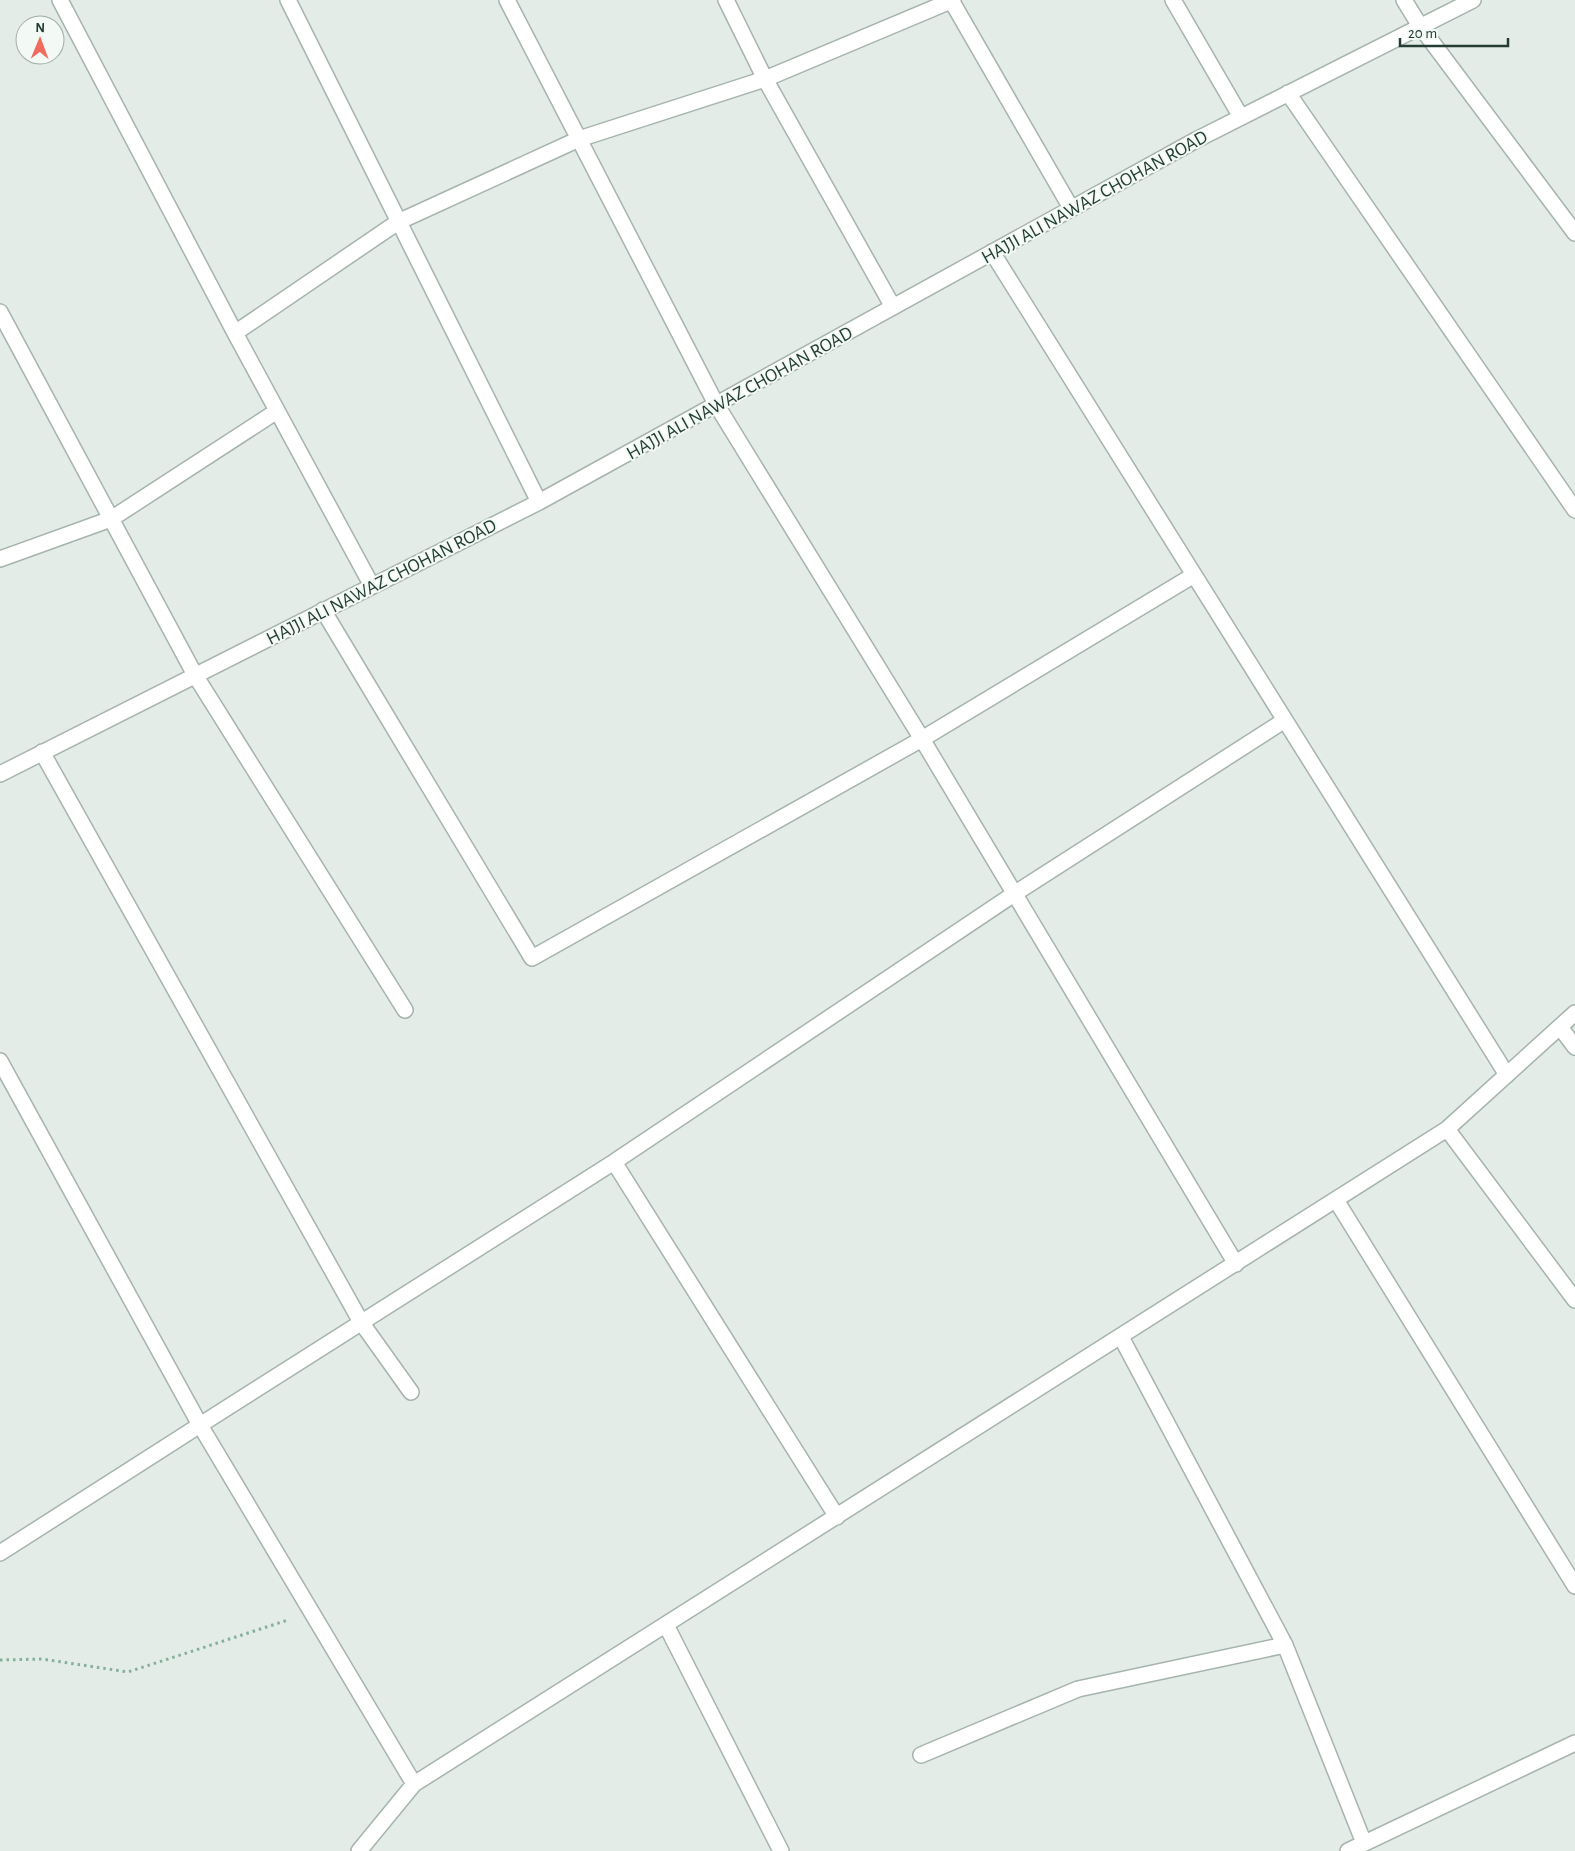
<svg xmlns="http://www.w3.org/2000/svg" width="1575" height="1851" font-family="'Alegreya Sans',sans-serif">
<rect width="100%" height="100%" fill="#e3ece7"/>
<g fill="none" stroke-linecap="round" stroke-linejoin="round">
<g stroke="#a6b4ad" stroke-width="18">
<path id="minor" d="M60,0L235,333L372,586
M288,0L539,502
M507,0L716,404L922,739L1236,1264
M726,0L765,79L893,307
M951,0L1071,208
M1173,0L1241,117
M1404,0L1420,26L1575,233
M1288,93L1575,510
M992,252L1507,1075
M0,312L195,675L405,1010
M235,333L398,222L579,139L765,79L953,0
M0,559L111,519L277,411
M323,610L532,958L922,739L1194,575
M42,752L361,1322L411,1392
M0,774L539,502L1196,140L1473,0
M1560,1027L1575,1047
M0,1061L200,1425L414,1784
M1447,1129L1575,1300
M614,1162L837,1517
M1336,1200L1575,1586
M1121,1337L1285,1645L1364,1843
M0,1553L200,1425L614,1162L1014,894L1285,720
M666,1625L781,1851
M921,1755L1078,1689L1285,1645
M359,1851L414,1784L1447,1129L1575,1013
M1348,1851L1575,1743"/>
</g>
<path stroke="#84af9b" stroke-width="3" stroke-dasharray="2.5 4" stroke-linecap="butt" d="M0,1660L42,1659L128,1672L288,1620"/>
<use href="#minor" stroke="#fff" stroke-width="15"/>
</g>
<g text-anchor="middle" stroke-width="4" stroke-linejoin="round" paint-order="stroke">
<g font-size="19" fill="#233d32" stroke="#f3f9f5">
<text transform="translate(1094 196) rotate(-29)" y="7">HAJJI ALI NAWAZ CHOHAN ROAD</text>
<text transform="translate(739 392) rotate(-29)" y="7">HAJJI ALI NAWAZ CHOHAN ROAD</text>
<text transform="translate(381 581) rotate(-27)" y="7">HAJJI ALI NAWAZ CHOHAN ROAD</text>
</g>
</g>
<g transform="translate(40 40) rotate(1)"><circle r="24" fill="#f3f9f5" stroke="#a0aea7"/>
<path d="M0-4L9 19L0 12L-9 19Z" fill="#ef6c5e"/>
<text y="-8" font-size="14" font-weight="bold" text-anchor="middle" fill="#233d32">N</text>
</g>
<path d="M1400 38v8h108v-8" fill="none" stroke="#233d32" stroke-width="2.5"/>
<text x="1408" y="38" font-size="15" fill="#233d32" stroke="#f3f9f5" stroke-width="4" paint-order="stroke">20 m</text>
</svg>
